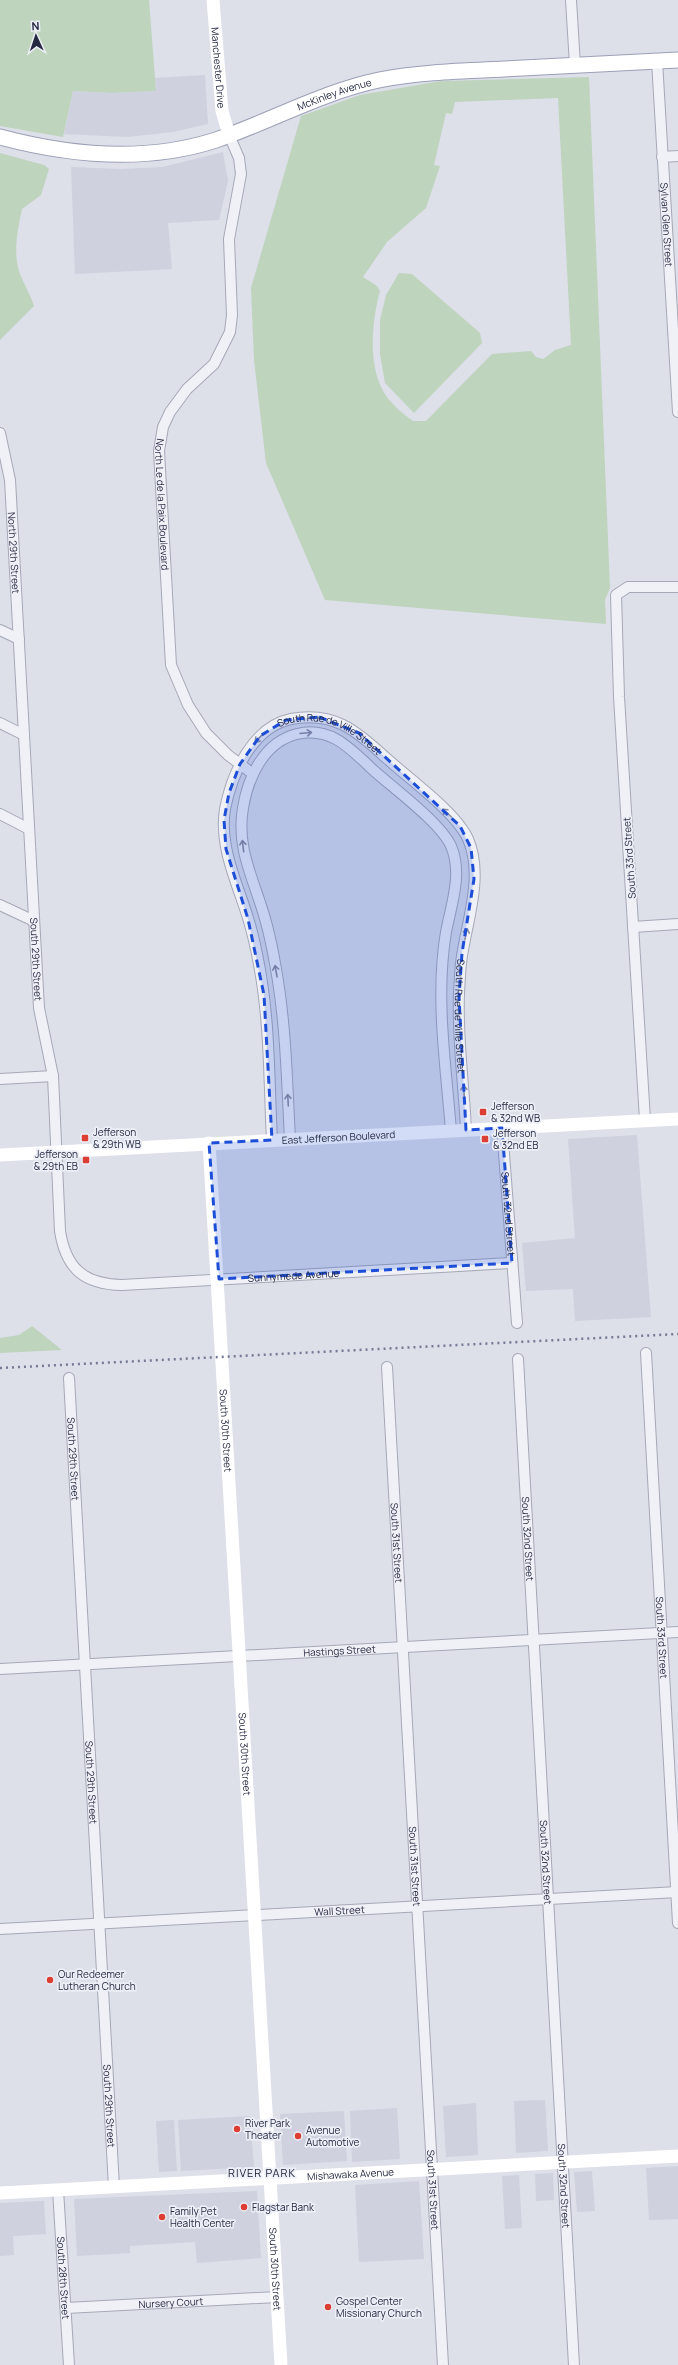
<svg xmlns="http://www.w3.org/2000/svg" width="678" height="2365" font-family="Manrope,sans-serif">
<rect width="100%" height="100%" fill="#dddfe9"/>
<path fill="#cfd1de" d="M205,75L208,124L173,132L127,137L64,134L73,91L112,93L156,91L155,78Z
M223,152L228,181L219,220L168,223L172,269L75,274L71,167L121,169L163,167Z
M637,1135L651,1317L575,1321L573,1289L526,1291L522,1243L575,1238L568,1139Z
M545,2100L548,2151L516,2153L514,2101Z
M476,2103L478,2155L446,2157L443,2106Z
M397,2108L400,2159L352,2162L350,2111Z
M344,2111L347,2161L283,2165L280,2114Z
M250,2116L254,2167L181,2171L178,2120Z
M174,2120L177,2171L159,2172L156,2121Z
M678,2166V2219L649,2220L646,2168Z
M592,2171L595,2211L577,2212L574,2172Z
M553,2173L554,2200L536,2201L535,2174Z
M519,2175L522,2228L505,2229L502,2176Z
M419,2181L424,2259L359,2262L355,2185Z
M257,2191L261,2258L197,2263L195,2242L130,2246V2253L77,2256L74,2199Z
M44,2201L46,2234L13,2236L14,2255L0,2256V2203Z"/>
<path fill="#bed4bd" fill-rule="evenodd" d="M0,0H149L156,91L112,93L73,91L63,137L0,126Z
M589,77L610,588L605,600L606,624L325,600L266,463L254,360L251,288L301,116L360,95L441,81ZM558,98L571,345L555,350L543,359L536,357L531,351L492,354L426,421H413C406,416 398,410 392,403C366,376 371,324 380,291L377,286L363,277L387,242L426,208L440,166L434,165L446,113L452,114L455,102Z
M0,153L44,165L49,169L41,195L22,209C18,228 13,251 19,271C23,283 30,293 34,306L0,340Z
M399,273L412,274L480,333L482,343L414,413L385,383L380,354V320L386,295Z
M32,1326L62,1350L0,1353V1338L19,1335Z"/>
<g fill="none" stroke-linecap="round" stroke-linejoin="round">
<g stroke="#a6a8b7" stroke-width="12">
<g id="street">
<path d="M571,0L575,65"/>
<path id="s1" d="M657,61L678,412"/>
<path id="s2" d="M229,135L239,158L241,174L229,239L232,315L230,332L214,364L187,389L170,412L163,427L159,451L171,665L188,705L206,733L228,755L253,774"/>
<path d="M662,157L678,156"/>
<path id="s3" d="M0,433L10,480L39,1008L53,1076L60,1231C66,1269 84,1284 122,1285L512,1263"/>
<path d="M0,630L19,639"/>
<path d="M0,723L24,735"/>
<path d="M0,814L29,829"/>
<path d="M0,905L34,921"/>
<path d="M633,927L678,924"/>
<path d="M0,1079L53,1076"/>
<path d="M645,1120L619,697L616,595L628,587H678"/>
<path id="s4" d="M502,1128L517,1323"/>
<path d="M290,1139C287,1083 286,1025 276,969C273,951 269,932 264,915C253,878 236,847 243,808C248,777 264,742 297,734C330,726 350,748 372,769C393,788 440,822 451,846C463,874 451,905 446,932C435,997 446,1066 451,1131"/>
<path id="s5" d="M272,1140C269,1084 270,1026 260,970C257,953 253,934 248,918C237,882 219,847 225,809C232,774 252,727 291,719C333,711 356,730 385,757C408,778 456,812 468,839C483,873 469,915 463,950C460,964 460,979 459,993C457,1038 464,1085 466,1130"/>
<path id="s6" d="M646,1353L678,1923"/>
<path id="s7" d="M518,1359L574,2365"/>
<path id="s8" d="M387,1367L443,2365"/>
<path id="s9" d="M69,1378L114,2187"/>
<path id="s10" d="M0,1669L678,1632"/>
<path id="s11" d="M0,1929L678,1892"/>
<path id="s12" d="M58,2190L69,2365"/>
<path id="s13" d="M66,2308L277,2297"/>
</g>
</g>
<g stroke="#9ba0b6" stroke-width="17">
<g id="primary">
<path id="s18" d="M0,137C71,156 145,163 216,140C271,121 322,92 379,80C420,72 463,71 504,69C562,66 620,63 678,60"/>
</g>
</g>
<use href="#street" stroke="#f0f1f7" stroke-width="10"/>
<g stroke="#fff" stroke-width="13">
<path id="s14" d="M213,0L222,111L229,135"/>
<path id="s15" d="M209,1143L281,2365"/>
<path id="s16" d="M0,1155L678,1119"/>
<path id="s17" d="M0,2193L678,2156"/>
</g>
<use href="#primary" stroke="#fff" stroke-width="15"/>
<path stroke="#757a94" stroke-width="2.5" stroke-dasharray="2 4" stroke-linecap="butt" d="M0,1368L678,1334"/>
</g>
<defs><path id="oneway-shaft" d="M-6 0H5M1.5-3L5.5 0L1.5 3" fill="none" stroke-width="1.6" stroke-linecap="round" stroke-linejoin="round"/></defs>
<g stroke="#8a8d9c">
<use href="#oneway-shaft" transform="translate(306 733) rotate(-5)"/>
<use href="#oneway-shaft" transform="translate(259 738) rotate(134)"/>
<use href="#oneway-shaft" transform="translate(447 813) rotate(-138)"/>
<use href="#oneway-shaft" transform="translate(243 846) rotate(-97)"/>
<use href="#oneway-shaft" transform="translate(466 934) rotate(-79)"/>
<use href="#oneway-shaft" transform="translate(276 971) rotate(-100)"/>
<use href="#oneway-shaft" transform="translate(464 1091) rotate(-93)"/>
<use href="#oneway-shaft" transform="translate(288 1100) rotate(-93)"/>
</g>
<path fill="#1d4ed8" fill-opacity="0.2" stroke="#1d4ed8" stroke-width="3" stroke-dasharray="8 5" stroke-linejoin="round" d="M319,717L359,733L460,826L471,848L474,879L462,953L459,997L466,1130L502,1128L512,1263L219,1279L209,1143L272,1140L264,995L248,919L226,849L224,820L229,793L240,764L260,736L286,720Z"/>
<g fill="#dc3e34" stroke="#edeff6" stroke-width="1.5">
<rect x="479" y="1108" width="8" height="8" rx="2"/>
<rect x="81" y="1134" width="8" height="8" rx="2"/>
<rect x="481" y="1135" width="8" height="8" rx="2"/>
<rect x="82" y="1156" width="8" height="8" rx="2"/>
<circle cx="50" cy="1980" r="4"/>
<circle cx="237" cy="2129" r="4"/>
<circle cx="298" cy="2136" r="4"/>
<circle cx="244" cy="2207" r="4"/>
<circle cx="162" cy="2217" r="4"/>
<circle cx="328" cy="2307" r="4"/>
</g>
<g text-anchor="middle" stroke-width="3.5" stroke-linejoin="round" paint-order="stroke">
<g font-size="10" fill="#252941" stroke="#edeff6">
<text dy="4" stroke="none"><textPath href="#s14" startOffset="68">Manchester Drive</textPath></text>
<text dy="4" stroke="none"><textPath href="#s18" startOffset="346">McKinley Avenue</textPath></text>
<text dy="4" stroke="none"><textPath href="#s1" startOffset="164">Sylvan Glen Street</textPath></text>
<text dy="4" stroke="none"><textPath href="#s2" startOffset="396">North Le de la Paix Boulevard</textPath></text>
<text dy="4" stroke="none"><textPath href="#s3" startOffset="121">North 29th Street</textPath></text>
<text dy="4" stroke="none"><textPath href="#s5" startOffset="497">South Rue de Ville Street</textPath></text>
<text transform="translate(629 858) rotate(-94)" y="4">South 33rd Street</text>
<text dy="4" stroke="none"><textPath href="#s3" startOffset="528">South 29th Street</textPath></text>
<text dy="4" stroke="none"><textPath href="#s5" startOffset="857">South Rue de Ville Street</textPath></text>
<text dy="4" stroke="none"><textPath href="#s16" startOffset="339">East Jefferson Boulevard</textPath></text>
<text dy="4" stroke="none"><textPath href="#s4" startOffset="86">South 32nd Street</textPath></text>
<text dy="4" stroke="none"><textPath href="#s3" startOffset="1065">Sunnymede Avenue</textPath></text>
<text dy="4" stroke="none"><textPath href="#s15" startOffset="288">South 30th Street</textPath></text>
<text dy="4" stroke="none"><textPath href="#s9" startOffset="81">South 29th Street</textPath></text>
<text dy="4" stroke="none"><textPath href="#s7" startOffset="180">South 32nd Street</textPath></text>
<text dy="4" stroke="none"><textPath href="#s8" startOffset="176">South 31st Street</textPath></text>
<text dy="4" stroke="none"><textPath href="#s6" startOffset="285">South 33rd Street</textPath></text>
<text dy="4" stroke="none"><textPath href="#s10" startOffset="340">Hastings Street</textPath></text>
<text dy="4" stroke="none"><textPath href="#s15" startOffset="612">South 30th Street</textPath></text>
<text dy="4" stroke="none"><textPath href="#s9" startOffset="405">South 29th Street</textPath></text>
<text dy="4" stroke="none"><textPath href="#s7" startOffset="504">South 32nd Street</textPath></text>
<text dy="4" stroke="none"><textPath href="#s8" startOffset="500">South 31st Street</textPath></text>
<text dy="4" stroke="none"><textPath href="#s11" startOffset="340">Wall Street</textPath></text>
<text dy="4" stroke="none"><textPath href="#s9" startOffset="729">South 29th Street</textPath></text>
<text dy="4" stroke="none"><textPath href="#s17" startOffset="351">Mishawaka Avenue</textPath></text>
<text dy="4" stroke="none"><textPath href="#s7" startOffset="828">South 32nd Street</textPath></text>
<text dy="4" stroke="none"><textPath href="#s8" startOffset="824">South 31st Street</textPath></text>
<text dy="4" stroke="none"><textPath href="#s15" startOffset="1128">South 30th Street</textPath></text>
<text dy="4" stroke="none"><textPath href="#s12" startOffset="88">South 28th Street</textPath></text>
<text dy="4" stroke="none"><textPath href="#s13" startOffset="105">Nursery Court</textPath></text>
</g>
<g font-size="10" fill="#252941" stroke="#edeff6" text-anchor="start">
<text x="491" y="1110">Jefferson<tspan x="491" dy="12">&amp; 32nd WB</tspan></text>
<text x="93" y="1136">Jefferson<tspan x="93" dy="12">&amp; 29th WB</tspan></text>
<text x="493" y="1137">Jefferson<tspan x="493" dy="12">&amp; 32nd EB</tspan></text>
<text x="78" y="1158" text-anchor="end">Jefferson<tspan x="78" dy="12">&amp; 29th EB</tspan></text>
<text x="58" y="1978">Our Redeemer<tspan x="58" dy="12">Lutheran Church</tspan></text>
<text x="245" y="2127">River Park<tspan x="245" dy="12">Theater</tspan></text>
<text x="306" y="2134">Avenue<tspan x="306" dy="12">Automotive</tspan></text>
<text x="252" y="2211">Flagstar Bank</text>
<text x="170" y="2215">Family Pet<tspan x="170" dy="12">Health Center</tspan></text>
<text x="336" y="2305">Gospel Center<tspan x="336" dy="12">Missionary Church</tspan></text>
</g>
<g font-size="11" letter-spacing="1" fill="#171b31" stroke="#edeff6">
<text x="262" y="2177">RIVER PARK</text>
</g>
</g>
<g transform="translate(36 36) rotate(357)" stroke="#edeff6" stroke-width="3" paint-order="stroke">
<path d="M0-3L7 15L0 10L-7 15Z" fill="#252941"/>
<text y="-6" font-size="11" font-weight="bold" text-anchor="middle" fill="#252941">N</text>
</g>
</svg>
